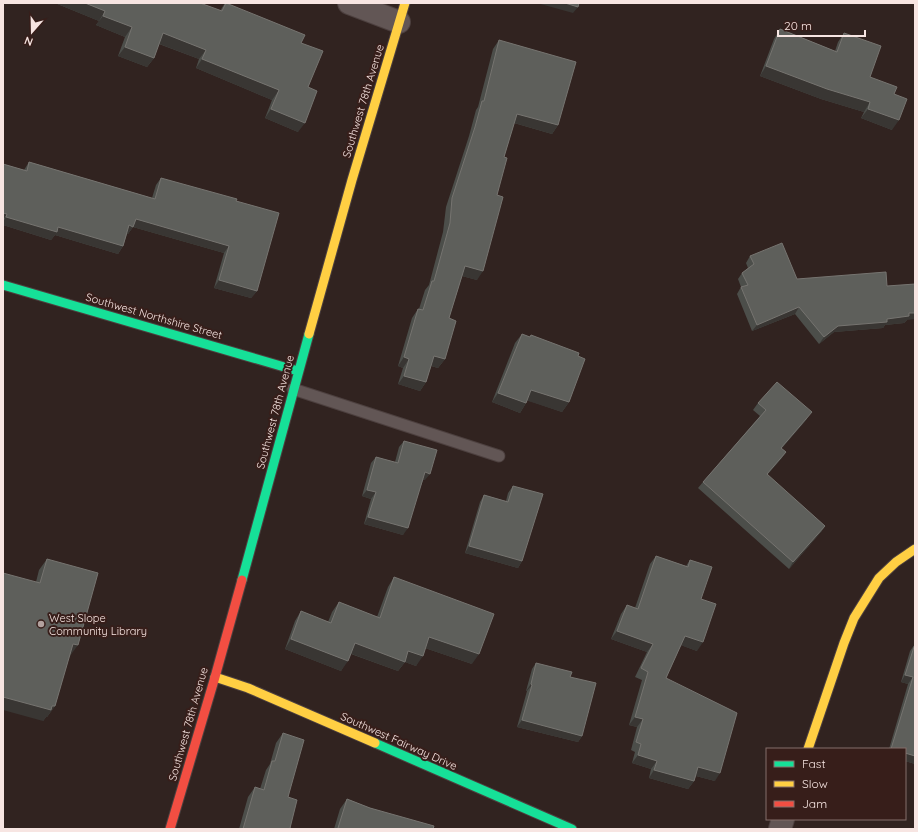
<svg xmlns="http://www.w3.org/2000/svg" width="918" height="832" font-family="Quicksand,sans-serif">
<rect width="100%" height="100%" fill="#312320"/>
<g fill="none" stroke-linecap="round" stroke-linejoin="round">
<g stroke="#4d403f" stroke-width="13">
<path id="lane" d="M293,389L499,456"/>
</g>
<g stroke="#4d403f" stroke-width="24">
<path id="street" d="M349,3L399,22
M780,829L783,819"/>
</g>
<g stroke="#4d403f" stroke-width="11">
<path id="fast" d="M3,285L298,371
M242,580L309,334
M375,743L572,829"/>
</g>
<g stroke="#4d403f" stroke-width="11">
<path id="slow" d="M309,334L352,180L405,3
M215,677L248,688L375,743
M808,749L844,643L854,618L879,578L896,562L915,549"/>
</g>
<g stroke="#4d403f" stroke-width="11">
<path id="jam" d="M170,829L215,677L242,580"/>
</g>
<use href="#lane" stroke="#625655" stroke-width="11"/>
<use href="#street" stroke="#625655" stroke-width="22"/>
<use href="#fast" stroke="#16e098" stroke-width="9"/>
<use href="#slow" stroke="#ffcf43" stroke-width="9"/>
<use href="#jam" stroke="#f24e42" stroke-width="9"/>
</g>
<path fill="#4c4e4a" d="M55,3L220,11L225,3L301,43L308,87L298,132L265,118L272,100L196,68L199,59L159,44L154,58L147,67L118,56L125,37L96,25L99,21Z
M780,29L835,51L838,42L844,33L870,77L894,94L892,130L861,118L864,112L821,99L760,76L774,39Z
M499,40L558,125L552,134L514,123L504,157L497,195L477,280L462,276L449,318L445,359L438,368L431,366L426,382L420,391L398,384L403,368L398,366L412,318L418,309H419L425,290L429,285L443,232L446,207L469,136L476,110L478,107L493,49Z
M29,162L152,198L156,185L161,178L236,201L257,291L251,298L214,288L224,253L133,227L128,234H127L123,246L118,254L55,235L51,240L3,225V164L24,170Z
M750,256L797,279L887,286L907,320L904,323L885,325L883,328L834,332L819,344L795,314L752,331L737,294L741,287L738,279L742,273L748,268L746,263Z
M522,334L530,337L531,335L578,356L569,402L562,412L527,400L526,403L520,413L492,402L515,343Z
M758,403L807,419L781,449L786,452L781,459L767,475L825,526L821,532L789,569L698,488L703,482L760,416L753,410Z
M404,441L425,480H423L403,535L364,524L371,499L362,496L371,463L376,457L395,462L399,447Z
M513,486L522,561L518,568L465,553L480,502L484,495L506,501L508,493Z
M656,556L686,566L690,560L701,599L697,651L681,645L666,678L715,781L696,776L694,781L688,789L649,778L651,769L632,763L635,752L631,750L637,727L629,725L642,680L635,677L647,652L611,639L621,614L627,605L635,608L650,564Z
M47,559L70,656H69L55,706L47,717H46L43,721L36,582L39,570Z
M394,577L472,664L425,648L416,666L405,662L398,671L351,654L341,671L285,649L295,621L301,611L328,622L332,612L339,602L377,617L388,587Z
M915,644V764L905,761V749H889L908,684L901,682L910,651Z
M536,663L570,677L582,736L578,742L517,727L527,691H526L532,669Z
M283,733L288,797L290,828L293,829H239L248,797L255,787L260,789L266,770L270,764L276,743Z
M347,799L370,808L433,829H334L340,809Z"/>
<path fill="#393633" d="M55,3H85L105,11L99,21Z
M537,3H565L578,7L573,13Z
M103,16L132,27L125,37L96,25Z
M163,33L206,50L199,59L157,43Z
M125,47L154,58L147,67L118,56Z
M202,59L279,90L272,100L196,68Z
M766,66L870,102L864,112L821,99L760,76Z
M271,109L305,123L298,132L265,118Z
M868,109L899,120L892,130L861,118Z
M517,114L558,125L552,134L511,122Z
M3,213L7,214L3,220Z
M6,217L58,227L123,246L118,254L55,235L51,240L3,225V222Z
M136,219L229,246L224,253L133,227L128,234L124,233L129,225Z
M465,266L483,271L477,280L458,275Z
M219,280L257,291L251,298L214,288Z
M799,307L795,314L752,331L757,325Z
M909,313H915V319L907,320L904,323L885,325L883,328L834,332L819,344L824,337L838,326L887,319Z
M434,356L445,359L438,368L428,365Z
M404,357L409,359L403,368L398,366Z
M404,376L426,382L420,391L398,384Z
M531,390L569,402L562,412L525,400Z
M498,393L526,403L520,413L492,402Z
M812,412L807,419L776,455L781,448Z
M786,452L781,459L762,481L767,474Z
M425,472L430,474L425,480L420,479Z
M367,490L376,492L371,499L362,496Z
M368,517L408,528L403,535L364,524Z
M825,526L821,532L789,569L793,562Z
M469,546L522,561L518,568L465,553Z
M617,631L653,644L647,652L611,639Z
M685,636L703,642L697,651L680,645Z
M429,637L479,654L472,664L422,647Z
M291,639L348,661L341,671L285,649Z
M355,643L408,651L423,656L416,666L405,662L398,671L349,653Z
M73,644L78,645L70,656L65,655Z
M905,675L913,677L908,684L901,682Z
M531,684L532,685L527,691H526Z
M3,697L55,706L47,717H46L43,721L3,710Z
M635,717L643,719L637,727L629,725Z
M522,720L582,736L578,742L517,727Z
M905,753L915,756V764L905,761Z
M638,755L657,761L651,769L632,763Z
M698,767L720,773L715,781L692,775Z
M654,770L694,781L688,789L649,778Z"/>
<path fill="#5e5f5b" stroke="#767470" d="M85,3H200L222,11L226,3L305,35L301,43L323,51L308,87L317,91L305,123L271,109L279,90L202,59L206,50L163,33L154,58L125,47L132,27L103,16L105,11Z
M565,3H579L578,7Z
M780,29L837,52L844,33L881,46L870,77L897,87L894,94L907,99L899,120L868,109L870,102L827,89L766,66Z
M499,40L576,62L558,125L517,114L504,157L507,158L497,195L503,197L483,271L465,266L449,318L456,321L445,359L434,356L426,382L404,376L409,359L404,357L418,309L423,310L432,281H434L450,223L452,198L475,127L482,101H484Z
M29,162L155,199L161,178L237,199L236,201L279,213L257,291L219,280L229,246L136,219L133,227L129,225L123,246L58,227L57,232L6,217L7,214L3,213V164L27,171Z
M782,243L797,279L886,272L887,286L915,284V313H909V316L887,319V322L838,326L824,337L799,307L757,325L741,287L748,285L742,273L754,264L750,256Z
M522,334L530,337L531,335L579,353L578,356L585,359L569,402L531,390L526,403L498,393Z
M777,382L812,412L781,448L786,452L767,474L825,526L793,562L703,482L766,410L758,403Z
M404,441L437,450L430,474L425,472L408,528L368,517L376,492L367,490L376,457L398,463Z
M513,486L543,494L522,561L469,546L484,495L508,502Z
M656,556L688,567L690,560L712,567L701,599L716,604L703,642L685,636L666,678L737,713L720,773L698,767L694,781L654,770L657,761L638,755L641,744L636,742L643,719L635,717L648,672L641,668L653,644L617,631L627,605L638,609Z
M47,559L98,573L78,645L73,644L55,706H52L51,710L3,697V573L40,583Z
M394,577L494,614L479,654L429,637L423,656L408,651L405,662L355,643L348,661L291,639L301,611L331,623L339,602L380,618Z
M915,644V756L905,753V749H891L913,677L905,675Z
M536,663L572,672L570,677L596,683L582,736L522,720L532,685L531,684Z
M283,733L304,740L288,797L297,800L290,828L293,829H243L255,787L264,790L272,761H275Z
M347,799L370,808L434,826L433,829H340L338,828Z"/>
<circle fill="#b2a19e" stroke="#371e1a" stroke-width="1.5" cx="41" cy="624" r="4"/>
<g text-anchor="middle" stroke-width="4" stroke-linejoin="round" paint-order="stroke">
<g font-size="11" fill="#f7e5e2" stroke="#371e1a">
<text transform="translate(363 101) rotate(-73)" y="4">Southwest 78th Avenue</text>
<text transform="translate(154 316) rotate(16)" y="4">Southwest Northshire Street</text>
<text transform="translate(275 412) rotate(-75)" y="4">Southwest 78th Avenue</text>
<text transform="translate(188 724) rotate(-74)" y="4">Southwest 78th Avenue</text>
<text transform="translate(399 741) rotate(24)" y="4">Southwest Fairway Drive</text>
</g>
<g font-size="11" fill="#f7e5e2" stroke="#371e1a" text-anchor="start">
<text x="49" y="622">West Slope<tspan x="49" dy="13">Community Library</tspan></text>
</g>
</g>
<rect width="918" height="832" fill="none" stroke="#f7e5e2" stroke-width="8"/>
<rect x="766" y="748" width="140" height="72" fill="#371e1a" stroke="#846e6a"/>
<rect x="774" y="761" width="20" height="6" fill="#16e098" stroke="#846e6a"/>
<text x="802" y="768" font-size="12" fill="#f7e5e2">Fast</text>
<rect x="774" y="781" width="20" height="6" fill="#ffcf43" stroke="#846e6a"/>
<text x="802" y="788" font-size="12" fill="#f7e5e2">Slow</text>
<rect x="774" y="801" width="20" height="6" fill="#f24e42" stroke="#846e6a"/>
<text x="802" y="808" font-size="12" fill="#f7e5e2">Jam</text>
<g transform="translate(32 32) rotate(200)" stroke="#371e1a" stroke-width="3" paint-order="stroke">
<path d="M0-3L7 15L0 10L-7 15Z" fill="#f7e5e2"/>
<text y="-6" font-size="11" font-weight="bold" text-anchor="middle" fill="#f7e5e2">N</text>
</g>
<path d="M778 30v6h87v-6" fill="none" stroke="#f7e5e2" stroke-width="2"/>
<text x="784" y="30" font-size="12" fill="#f7e5e2" stroke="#371e1a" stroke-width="3" paint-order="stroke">20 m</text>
</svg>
